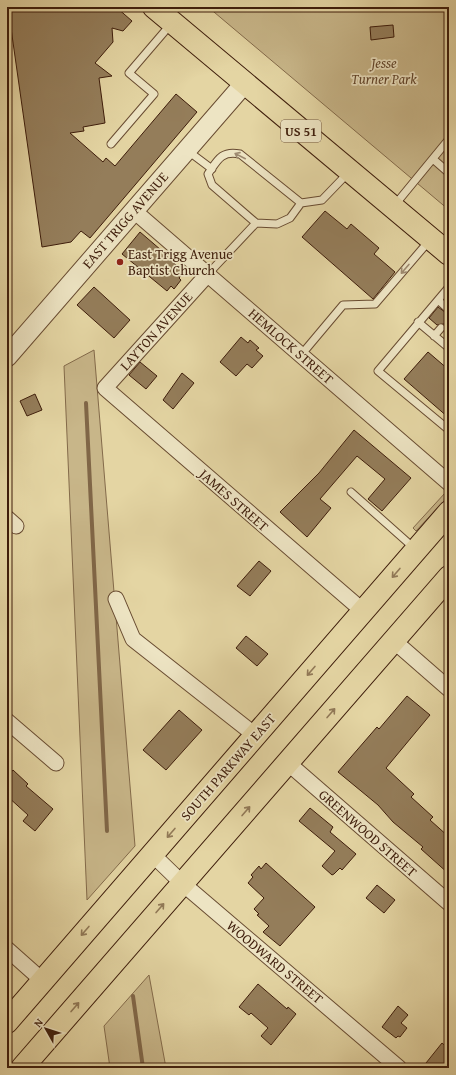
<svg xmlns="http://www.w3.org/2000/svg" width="456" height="1075" font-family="'Gentium Book Plus',serif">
<rect width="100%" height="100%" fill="#e4d5a3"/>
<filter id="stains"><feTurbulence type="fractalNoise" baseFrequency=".005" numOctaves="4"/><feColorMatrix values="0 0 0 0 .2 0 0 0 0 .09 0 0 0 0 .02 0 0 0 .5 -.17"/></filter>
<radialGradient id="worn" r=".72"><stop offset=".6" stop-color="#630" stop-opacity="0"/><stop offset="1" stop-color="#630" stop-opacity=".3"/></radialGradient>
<path fill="#c8b689" stroke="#836a4a" d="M208,7H449V210Z
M94,350L135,846L87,900L64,366Z
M445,493L444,501L416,531L413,528Z
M149,975L166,1068H110L104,1026Z"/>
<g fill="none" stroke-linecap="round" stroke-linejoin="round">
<path stroke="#806647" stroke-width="4" d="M86,403L107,831
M133,996L143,1068"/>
</g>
<path fill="#947d5a" stroke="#3e1d0b" d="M8,7H116L132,21L123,31L112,28L113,42L95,63L112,76L99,78L105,123L83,127L84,131L70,133L103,162L106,158L115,166L176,94L197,112L90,238L81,231L71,242L42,247Z
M393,25L394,37L371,40L370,27Z
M325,211L347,229L351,224L379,248L374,254L395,272L373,299L302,237Z
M140,232L168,256L167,257L184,272L179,278L181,280L174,289L171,286L167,291L122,254Z
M94,287L130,320L114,338L77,305Z
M438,307L449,315V335L445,331L446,327L444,324L437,325L429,318Z
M241,337L248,343L250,340L259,348L256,350L263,356L252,368L247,364L236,376L220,362Z
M428,352L449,370V418L404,379Z
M140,362L157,376L146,389L129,375Z
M182,373L194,383L173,409L163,400Z
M35,394L42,410L27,416L20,401Z
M354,430L411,478L382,511L368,499L385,479L357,456L320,499L331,508L307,537L280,512L319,473Z
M259,561L271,571L250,596L237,586Z
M246,636L268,654L257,666L236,648Z
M407,696L430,715L386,768L414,794L411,797L433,817L430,820L449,837V874L421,849L423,847L393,822L378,805L338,772L377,727L379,729Z
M179,710L202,730L166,770L143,750Z
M13,770L28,784L26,786L53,809L35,831L23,821L28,815L7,796V777Z
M310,808L333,827L330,832L356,854L342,870L340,868L334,874L332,875L322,866L335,851L299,821Z
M266,863L315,907L280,946L263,932L269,926L257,915L259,914L254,909L264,898L248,883L253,877L251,875L259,866L261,869Z
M377,885L395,900L384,913L366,898Z
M258,984L287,1009L288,1007L296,1014L271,1045L261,1036L268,1028L251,1013L249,1015L239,1007Z
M398,1006L408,1015L401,1023L407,1028L400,1037L398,1036L396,1038L382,1027Z
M442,1043L449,1049V1068H422Z"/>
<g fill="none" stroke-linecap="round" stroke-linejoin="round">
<g stroke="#684b31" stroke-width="9">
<path id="service" d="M111,144L154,94L129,73L171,24
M188,151L212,169
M433,159L449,173
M301,203L322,200L348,173
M394,206L449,139
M208,274L256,223L277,224L290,218L301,203L240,154C221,150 217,161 208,174L212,185L256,223
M449,287L378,371L449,430
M438,300L449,310
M418,322L449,348
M434,336L441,328
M301,355L343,305L375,304L429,241
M351,492L414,548"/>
</g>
<g stroke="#684b31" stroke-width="17">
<path id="minor" d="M133,210L449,483
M208,274L105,388L363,611
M7,518L16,526
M116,599L133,639L255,735
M394,641L449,689
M7,721L56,763
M288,763L449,903
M152,854L182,883L399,1068
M7,949L43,981"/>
</g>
<g stroke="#684b31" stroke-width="21">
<path id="tertiary" d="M7,357L244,84"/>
</g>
<g stroke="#3e1d0b" stroke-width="24">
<path id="primary" d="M154,7L449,254
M7,1022L449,512
M22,1068L449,577"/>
</g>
<use href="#service" stroke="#ede4c3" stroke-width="7"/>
<use href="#minor" stroke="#ede4c3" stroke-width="15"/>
<use href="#tertiary" stroke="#ede4c3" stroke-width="19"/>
<use href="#primary" stroke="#e4d5a3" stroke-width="22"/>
</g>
<defs><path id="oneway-shaft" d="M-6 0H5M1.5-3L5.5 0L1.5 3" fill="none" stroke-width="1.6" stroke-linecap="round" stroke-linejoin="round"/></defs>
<g stroke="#9e8a70">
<use href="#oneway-shaft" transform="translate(240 156) rotate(-153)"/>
<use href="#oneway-shaft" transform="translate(405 269) rotate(131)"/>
</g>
<g stroke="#917957">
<use href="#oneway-shaft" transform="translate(396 573) rotate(131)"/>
<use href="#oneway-shaft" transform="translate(311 671) rotate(131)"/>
<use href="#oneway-shaft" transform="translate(331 713) rotate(-49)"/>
<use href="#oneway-shaft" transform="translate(246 811) rotate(-49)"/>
<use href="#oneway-shaft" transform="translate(171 833) rotate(131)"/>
<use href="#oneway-shaft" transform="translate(160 908) rotate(-49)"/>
<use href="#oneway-shaft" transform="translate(85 931) rotate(131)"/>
<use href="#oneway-shaft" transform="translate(75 1007) rotate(-49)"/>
</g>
<circle fill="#8f2418" stroke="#ede4c3" stroke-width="1.5" cx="120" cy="262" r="4"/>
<g text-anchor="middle" stroke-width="3.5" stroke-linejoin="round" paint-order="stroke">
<rect fill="#ede4c3" stroke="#725942" stroke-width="1" x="281" y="120" width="40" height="22" rx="3"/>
<g font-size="13" font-weight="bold" fill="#3e1d0b">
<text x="301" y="136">US 51</text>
</g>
<g font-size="14" font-style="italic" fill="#60432a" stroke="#ede4c3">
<text x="384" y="68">Jesse<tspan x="384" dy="16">Turner Park</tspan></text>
</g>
<g font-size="14" fill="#3e1d0b" stroke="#ede4c3">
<text transform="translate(125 220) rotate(-49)" y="5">EAST TRIGG AVENUE</text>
<text transform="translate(156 331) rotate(-48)" y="5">LAYTON AVENUE</text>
<text transform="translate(291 346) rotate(41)" y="5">HEMLOCK STREET</text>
<text transform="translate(234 500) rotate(41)" y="5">JAMES STREET</text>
<text transform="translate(228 767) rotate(-49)" y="5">SOUTH PARKWAY EAST</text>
<text transform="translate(368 833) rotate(41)" y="5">GREENWOOD STREET</text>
<text transform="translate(275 962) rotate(40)" y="5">WOODWARD STREET</text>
</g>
<g font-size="14" fill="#3e1d0b" stroke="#ede4c3" text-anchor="start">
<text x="128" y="259">East Trigg Avenue<tspan x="128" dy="16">Baptist Church</tspan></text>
</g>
</g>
<rect width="456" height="1075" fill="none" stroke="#e4d5a3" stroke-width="24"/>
<rect x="8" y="8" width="440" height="1059" fill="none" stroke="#3e1d0b" stroke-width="2"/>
<rect x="12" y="12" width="432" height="1051" fill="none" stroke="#3e1d0b"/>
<g transform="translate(46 1029) rotate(309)" stroke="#ede4c3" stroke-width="3" paint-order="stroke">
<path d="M0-3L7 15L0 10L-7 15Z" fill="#3e1d0b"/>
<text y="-6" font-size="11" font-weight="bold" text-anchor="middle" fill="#3e1d0b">N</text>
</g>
<rect width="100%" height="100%" filter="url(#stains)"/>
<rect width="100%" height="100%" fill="url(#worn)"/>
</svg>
